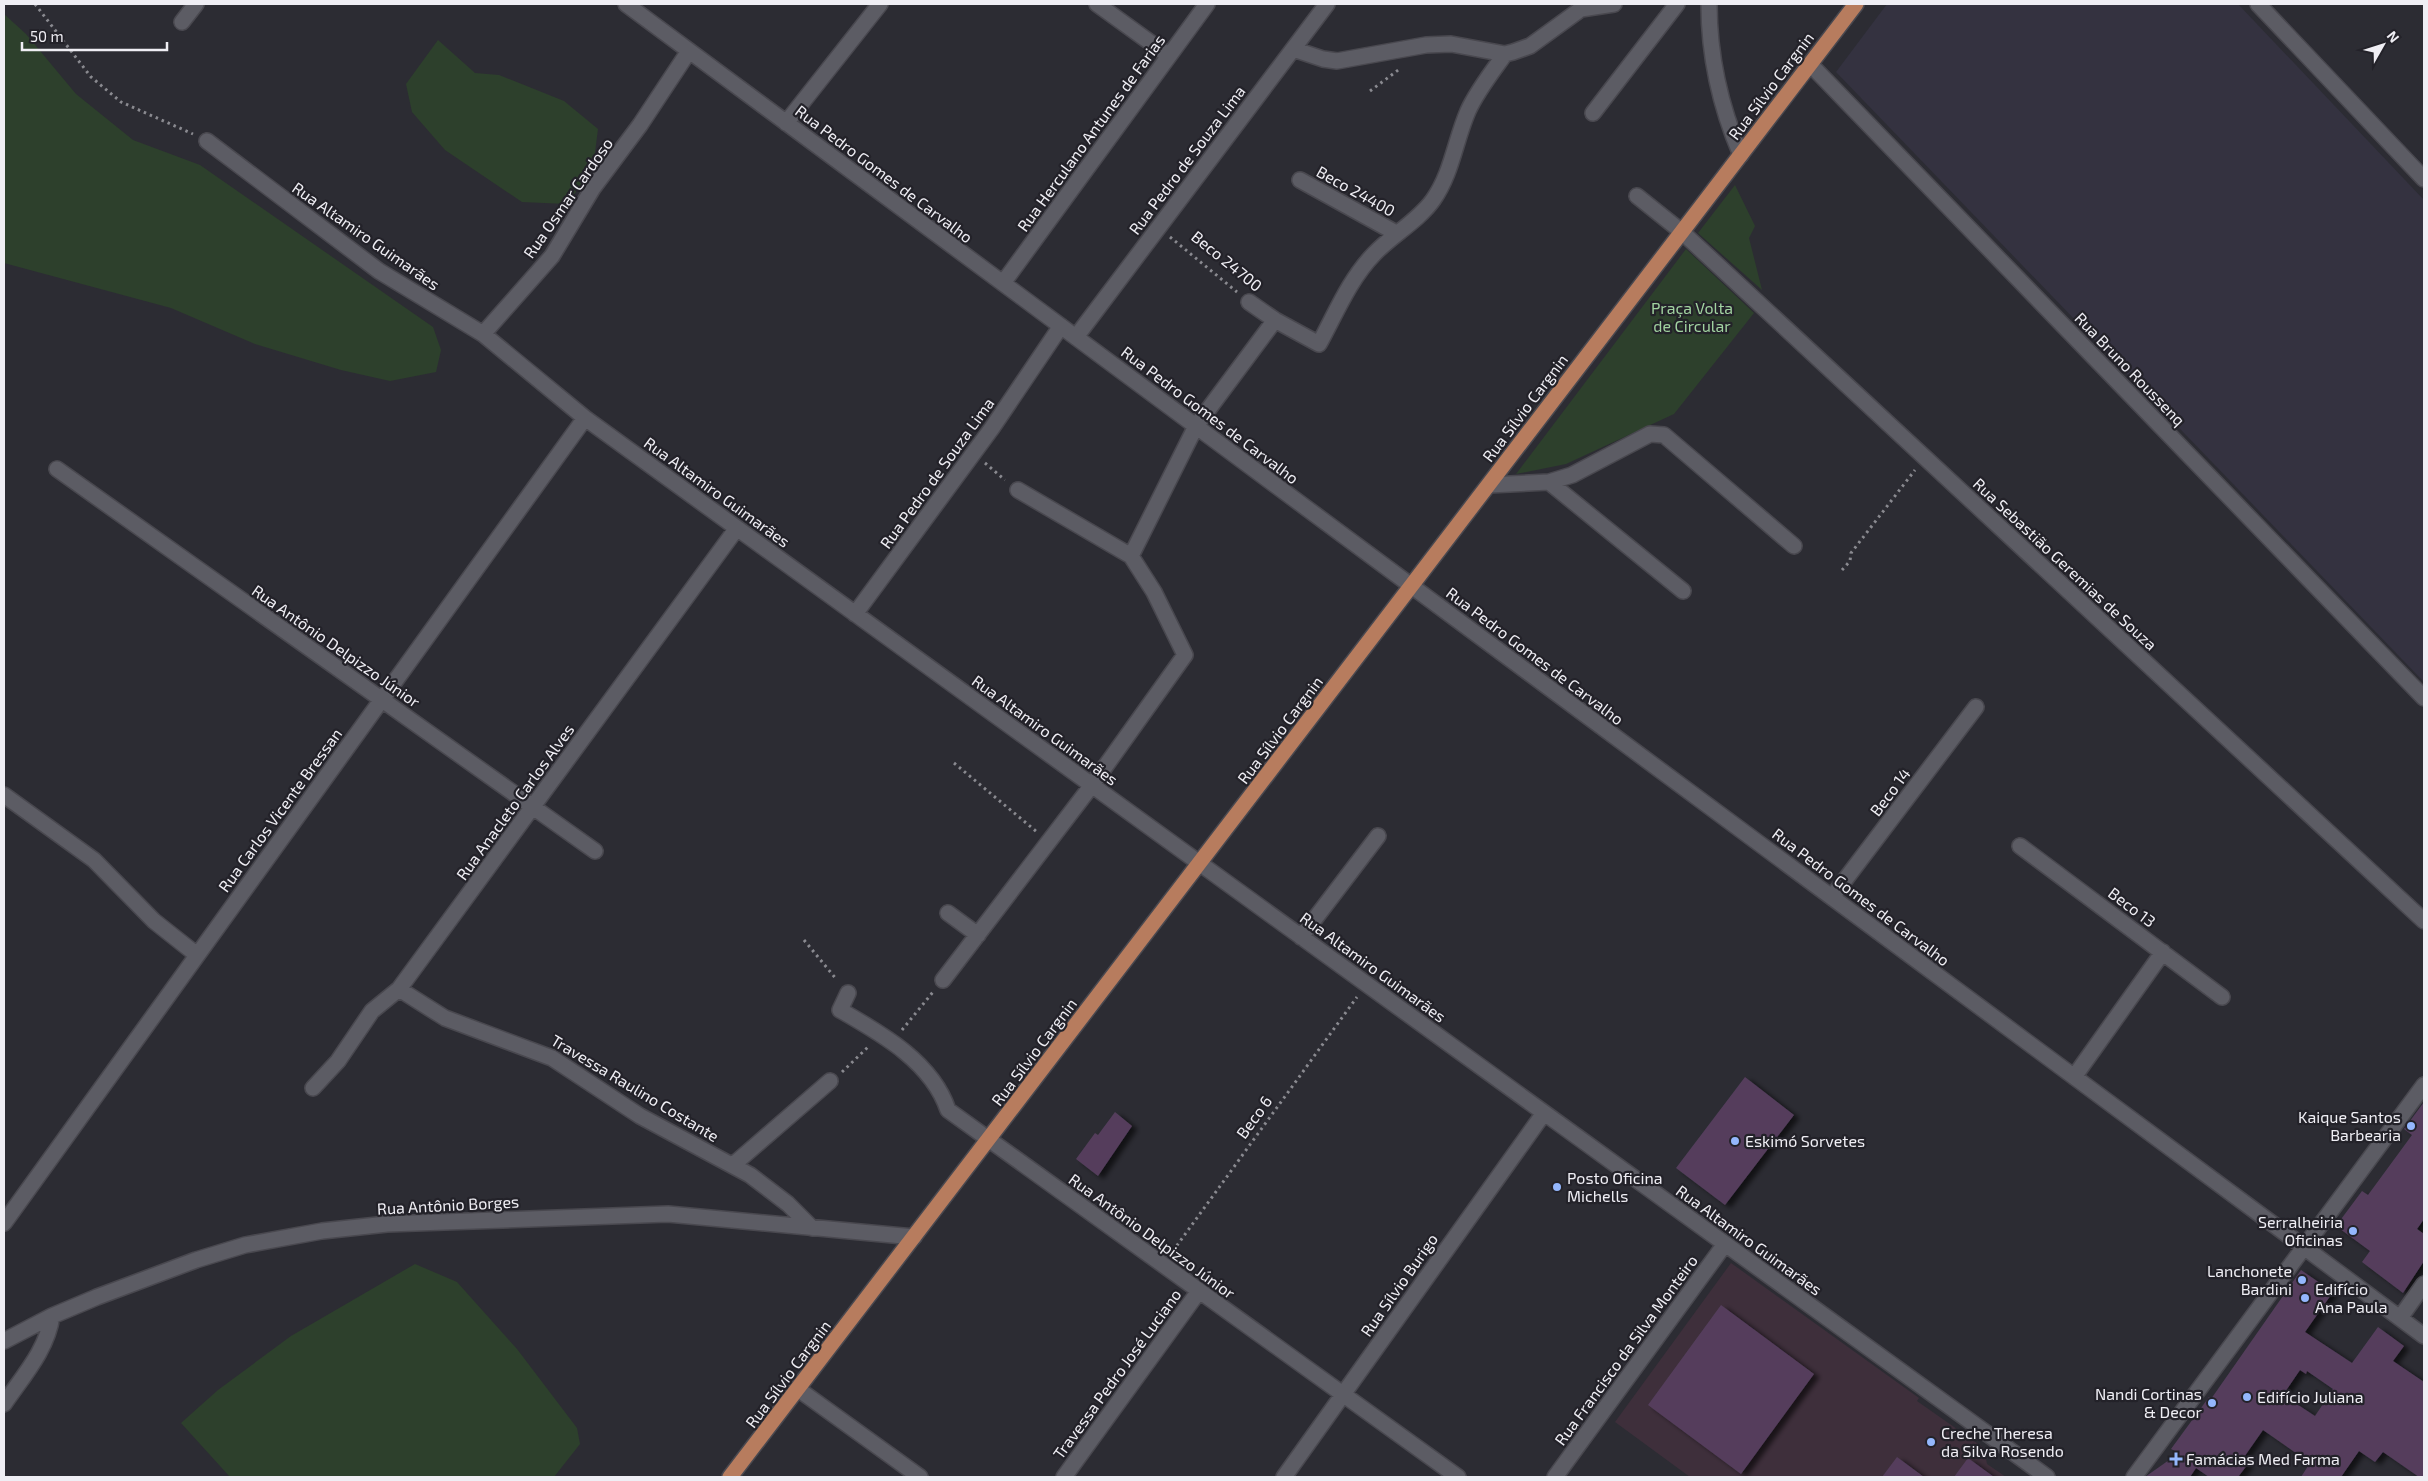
<svg xmlns="http://www.w3.org/2000/svg" width="2428" height="1481" font-family="'Exo 2',sans-serif">
<defs>
<filter id="shadow"><feDropShadow dx="5.5" dy="3" stdDeviation="2.5" flood-color="#0009"/></filter>
</defs>
<rect width="100%" height="100%" fill="#2c2c33"/>
<path fill="#343240" d="M1887,4H2238L2424,200V682L1836,72Z"/>
<path fill="#3e2f3b" d="M1731,1263L1919,1398L1917,1401L1984,1448L1987,1464L2006,1477H1690L1615,1422Z"/>
<path fill="#2d402c" d="M4,14L26,34L76,94L133,140L200,165L433,327L441,350L436,372L390,381L341,370L255,344L171,308L4,263Z
M438,40L475,73L499,75L564,101L598,129L593,168L567,204L522,202L445,150L412,112L406,84Z
M1735,185L1755,226L1749,238L1762,290L1698,233Z
M1686,249L1754,313L1674,414L1566,464L1516,474Z
M415,1264L457,1282L517,1349L577,1428L580,1444L554,1477H230L181,1423L218,1390L291,1336Z"/>
<path fill="#543e5c" fill-rule="evenodd" filter="url(#shadow)" d="M1745,1077L1794,1115L1725,1205L1676,1168Z
M2424,1102V1219L2417,1229L2424,1234V1261L2403,1293L2362,1262L2370,1251L2336,1226L2362,1191L2368,1195L2412,1135L2404,1129Z
M1115,1112L1132,1126L1098,1176L1076,1159L1095,1133L1098,1135Z
M2301,1270L2333,1292L2305,1332L2352,1363L2378,1327L2404,1346L2393,1361L2424,1382V1477H2419L2383,1452L2375,1462L2359,1451L2341,1477H2301L2310,1463L2263,1430L2242,1460L2248,1464L2238,1477H2209L2196,1468L2190,1477H2145L2179,1453L2171,1449L2209,1397L2211,1399ZM2300,1370L2306,1374L2307,1371L2333,1389L2315,1416L2283,1395Z
M1721,1305L1814,1374L1741,1474L1648,1405Z
M1897,1457L1924,1477H1882Z
M1968,1458L1994,1477H1954Z"/>
<g fill="none" stroke-linecap="round" stroke-linejoin="round">
<g stroke="#49484f" stroke-width="18">
<path id="minor" d="M626,4L2424,1336
M1097,4L1169,56
M1709,4C1709,58 1720,106 1741,155
M2258,4L2424,179
M182,22L196,4
M1293,49L1323,59L1337,61L1426,45L1451,44L1505,54L1513,52L1530,46L1581,9L1614,4
M1810,64L2424,698
M1593,113L1677,4
M786,123L880,4
M207,141L379,271L483,334L585,418L2047,1477
M1300,180L1396,233
M1637,196L1682,232L2424,921
M1003,283L1207,4
M1249,302L1275,320
M483,334L552,256L593,188L640,125L689,51
M1076,337L1327,4
M57,469L595,851
M1549,482L1683,591
M1489,485L1549,482L1572,475L1650,434L1664,435L1794,546
M1131,556L1196,426L1275,320L1319,344C1336,313 1349,280 1374,254C1392,235 1418,221 1433,200C1452,173 1455,141 1468,111C1477,91 1492,72 1505,54
M855,614L992,428L1061,326
M4,795L94,860L154,921L197,955
M2020,846L2222,997
M1832,897L1976,707
M948,913L978,935
M1301,937L1378,836
M943,980L1092,785L1185,655L1154,592L1131,556L1018,490
M399,989L445,1018L552,1058L640,1116L750,1175L788,1204L812,1228
M848,993L840,1010C882,1034 932,1062 948,1110L1458,1477
M2074,1077L2163,952
M313,1088L338,1061L372,1011L399,989L737,528
M733,1165L830,1081
M4,1223L585,418
M2400,1318L2424,1284
M4,1341L52,1316L97,1297L196,1260L245,1245L322,1231L387,1224L668,1214L914,1237
M798,1389L920,1477
M4,1404C23,1376 47,1350 52,1316
M1064,1477L1199,1291
M1284,1477L1544,1113
M1555,1477L1725,1244
M2134,1477L2424,1085"/>
</g>
<g stroke="#49484f" stroke-width="18">
<path id="major" d="M730,1477L1856,4"/>
</g>
<path stroke="#8a8a90" stroke-width="3" stroke-dasharray="2.5 4" stroke-linecap="butt" d="M35,4L91,77L121,102L193,134
M1370,91L1401,68
M1170,237L1237,292
M985,463L1005,480
M1842,570L1850,561L1851,553L1915,470
M954,763L1037,832
M804,940L837,980
M902,1030L933,992
M842,1072L868,1047
M1173,1251L1357,997"/>
<use href="#minor" stroke="#5c5c64" stroke-width="15"/>
<use href="#major" stroke="#b77c5e" stroke-width="15"/>
</g>
<g fill="#94b7fd" stroke="#232229" stroke-width="2">
<circle cx="2411" cy="1126" r="5"/>
<circle cx="1735" cy="1141" r="5"/>
<circle cx="1557" cy="1187" r="5"/>
<circle cx="2353" cy="1231" r="5"/>
<circle cx="2302" cy="1280" r="5"/>
<circle cx="2305" cy="1298" r="5"/>
<circle cx="2247" cy="1397" r="5"/>
<circle cx="2212" cy="1403" r="5"/>
<circle cx="1931" cy="1442" r="5"/>
<path d="M2173.5 1451.5h5v5h5v5h-5v5h-5v-5h-5v-5h5z"/>
</g>
<g text-anchor="middle" stroke-width="4.5" stroke-linejoin="round" paint-order="stroke">
<g font-size="16" fill="#efeef4" stroke="#232229">
<text transform="translate(1771 86) rotate(-53)" y="6">Rua Sílvio Cargnin</text>
<text transform="translate(1091 133) rotate(-54)" y="6">Rua Herculano Antunes de Farias</text>
<text transform="translate(1187 160) rotate(-53)" y="6">Rua Pedro de Souza Lima</text>
<text transform="translate(884 174) rotate(37)" y="6">Rua Pedro Gomes de Carvalho</text>
<text transform="translate(1356 191) rotate(29)" y="6">Beco 24400</text>
<text transform="translate(568 198) rotate(-55)" y="6">Rua Osmar Cardoso</text>
<text transform="translate(366 236) rotate(35)" y="6">Rua Altamiro Guimarães</text>
<text transform="translate(1227 261) rotate(39)" y="6">Beco 24700</text>
<text transform="translate(2130 369) rotate(46)" y="6">Rua Bruno Roussenq</text>
<text transform="translate(1525 408) rotate(-53)" y="6">Rua Sílvio Cargnin</text>
<text transform="translate(1210 415) rotate(37)" y="6">Rua Pedro Gomes de Carvalho</text>
<text transform="translate(937 473) rotate(-54)" y="6">Rua Pedro de Souza Lima</text>
<text transform="translate(717 492) rotate(36)" y="6">Rua Altamiro Guimarães</text>
<text transform="translate(2065 564) rotate(43)" y="6">Rua Sebastião Geremias de Souza</text>
<text transform="translate(336 646) rotate(35)" y="6">Rua Antônio Delpizzo Júnior</text>
<text transform="translate(1535 656) rotate(37)" y="6">Rua Pedro Gomes de Carvalho</text>
<text transform="translate(1045 730) rotate(36)" y="6">Rua Altamiro Guimarães</text>
<text transform="translate(1280 730) rotate(-53)" y="6">Rua Sílvio Cargnin</text>
<text transform="translate(1890 792) rotate(-53)" y="6">Beco 14</text>
<text transform="translate(515 802) rotate(-54)" y="6">Rua Anacleto Carlos Alves</text>
<text transform="translate(280 810) rotate(-54)" y="6">Rua Carlos Vicente Bressan</text>
<text transform="translate(1861 897) rotate(37)" y="6">Rua Pedro Gomes de Carvalho</text>
<text transform="translate(2132 907) rotate(37)" y="6">Beco 13</text>
<text transform="translate(1373 967) rotate(36)" y="6">Rua Altamiro Guimarães</text>
<text transform="translate(1034 1052) rotate(-53)" y="6">Rua Sílvio Cargnin</text>
<text transform="translate(635 1088) rotate(31)" y="6">Travessa Raulino Costante</text>
<text transform="translate(1254 1117) rotate(-54)" y="6">Beco 6</text>
<text transform="translate(448 1205) rotate(-3)" y="6">Rua Antônio Borges</text>
<text transform="translate(1152 1236) rotate(36)" y="6">Rua Antônio Delpizzo Júnior</text>
<text transform="translate(1749 1240) rotate(36)" y="6">Rua Altamiro Guimarães</text>
<text transform="translate(1399 1285) rotate(-55)" y="6">Rua Sílvio Burigo</text>
<text transform="translate(1626 1350) rotate(-54)" y="6">Rua Francisco da Silva Monteiro</text>
<text transform="translate(788 1374) rotate(-53)" y="6">Rua Sílvio Cargnin</text>
<text transform="translate(1117 1374) rotate(-54)" y="6">Travessa Pedro José Luciano</text>
</g>
<g font-size="16" fill="#a1d2a0" stroke="#232229">
<text x="1692" y="314">Praça Volta<tspan x="1692" dy="18">de Circular</tspan></text>
</g>
<g font-size="16" fill="#efeef4" stroke="#232229" text-anchor="start">
<text x="2401" y="1123" text-anchor="end">Kaique Santos<tspan x="2401" dy="18">Barbearia</tspan></text>
<text x="1745" y="1147">Eskimó Sorvetes</text>
<text x="1567" y="1184">Posto Oficina<tspan x="1567" dy="18">Michells</tspan></text>
<text x="2343" y="1228" text-anchor="end">Serralheiria<tspan x="2343" dy="18">Oficinas</tspan></text>
<text x="2292" y="1277" text-anchor="end">Lanchonete<tspan x="2292" dy="18">Bardini</tspan></text>
<text x="2315" y="1295">Edifício<tspan x="2315" dy="18">Ana Paula</tspan></text>
<text x="2202" y="1400" text-anchor="end">Nandi Cortinas<tspan x="2202" dy="18">&amp; Decor</tspan></text>
<text x="2257" y="1403">Edifício Juliana</text>
<text x="1941" y="1439">Creche Theresa<tspan x="1941" dy="18">da Silva Rosendo</tspan></text>
<text x="2186" y="1465">Famácias Med Farma</text>
</g>
</g>
<rect width="2428" height="1481" fill="none" stroke="#efeef4" stroke-width="10"/>
<g transform="translate(2383 45) rotate(51)" stroke="#232229" stroke-width="4" paint-order="stroke">
<path d="M0-4L9 19L0 12L-9 19Z" fill="#efeef4"/>
<text y="-8" font-size="14" font-weight="bold" text-anchor="middle" fill="#efeef4">N</text>
</g>
<path d="M22 42v8h145v-8" fill="none" stroke="#efeef4" stroke-width="2.5"/>
<text x="30" y="42" font-size="15" fill="#efeef4" stroke="#232229" stroke-width="4" paint-order="stroke">50 m</text>
</svg>
